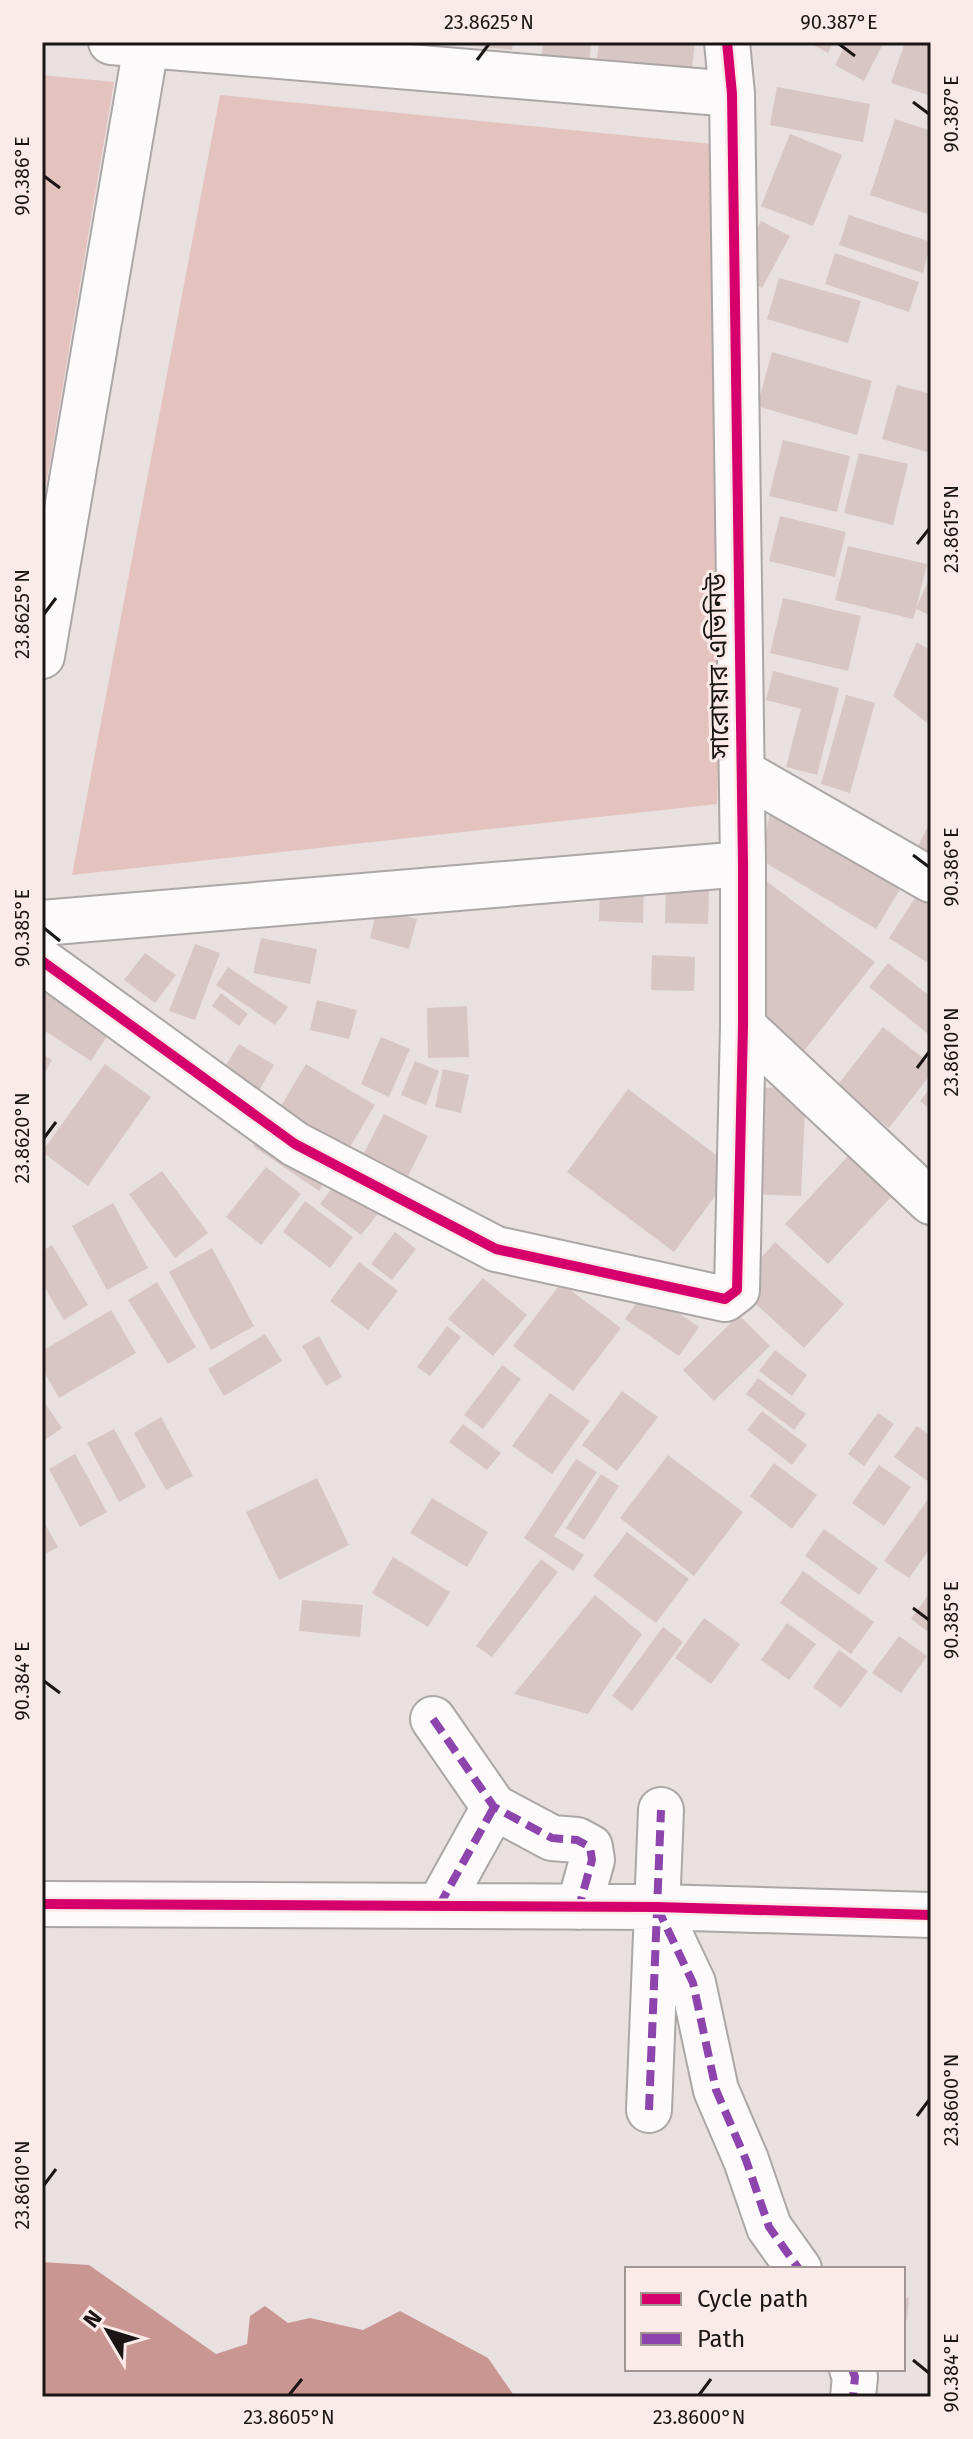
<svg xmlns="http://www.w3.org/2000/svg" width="973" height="2439" font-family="'Fira Sans','Noto Sans Bengali',sans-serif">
<rect width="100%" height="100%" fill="#e9e0e0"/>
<path fill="#e4c2be" d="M42,75L114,82L42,509Z
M220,95L732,146L717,804L72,875Z"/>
<path fill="#ca9691" d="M42,2262L89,2265L216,2354L247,2344L250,2316L265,2306L288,2323L310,2318L363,2330L400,2311L488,2358L515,2397H42Z"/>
<path fill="#d8c6c4" d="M465,42H513L512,50L465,45Z
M543,42H591L589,67L541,62Z
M599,42H695L692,68L597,59Z
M808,42H833L828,53Z
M847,42H884L864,81L835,65Z
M905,42H931V96L891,83Z
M777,87L870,104L863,142L770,125Z
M895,119L931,131V215L870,195Z
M790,134L842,155L813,226L761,206Z
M849,215L931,242L923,273L839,245Z
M761,221L790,236L762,288L733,273Z
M835,253L919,282L909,312L825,284Z
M779,278L861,301L848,343L767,319Z
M772,352L872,381L857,435L757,406Z
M897,385L931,394V453L882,439Z
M783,440L850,456L837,512L769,496Z
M859,453L908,464L893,525L844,513Z
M780,516L846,532L835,577L769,561Z
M848,546L927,564L916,608L931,575V616L916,609L913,619L835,600Z
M783,598L861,616L848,671L770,653Z
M917,642L931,651V726L893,696Z
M773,671L839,688L817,775L786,767L801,709L766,700Z
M846,695L875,703L850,793L821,784Z
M771,806L902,886L876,929L761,860Z
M931,820V852L918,846Z
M766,881L875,962L799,1057L759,1022L756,896Z
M600,887L644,888L643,923L599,921Z
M666,889L709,890L708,924L665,923Z
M917,895L931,904V965L889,938Z
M377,909L417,919L409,949L370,938Z
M261,938L317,949L310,984L253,973Z
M195,944L220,953L195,1020L169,1011Z
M145,953L176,975L155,1003L124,980Z
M652,955L695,957L694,991L651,990Z
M888,963L931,997V1036L869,987Z
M228,967L288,1007L275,1025L216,985Z
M42,982L116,1022L91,1061L42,1029Z
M221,993L248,1014L239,1026L212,1006Z
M317,1000L357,1010L349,1039L310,1030Z
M467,1006L469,1057L428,1058L427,1008Z
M883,1027L931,1064V1074L889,1128L836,1087Z
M381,1037L410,1049L389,1097L361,1084Z
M239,1044L274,1065L258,1092L223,1070Z
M42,1054L52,1060L42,1077Z
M415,1061L439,1071L426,1105L401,1095Z
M105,1064L151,1097L88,1186L42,1152Z
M306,1064L375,1105L347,1152L278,1111Z
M443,1069L469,1075L461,1113L435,1107Z
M757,1087L806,1089L801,1196L752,1194Z
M931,1087V1110L920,1101Z
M628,1089L735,1169L674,1252L567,1172Z
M384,1114L428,1136L408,1176L364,1153Z
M264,1130L329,1176L319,1191L253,1146Z
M848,1156L892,1196L828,1264L785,1224Z
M266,1167L301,1194L261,1245L226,1217Z
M162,1171L208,1233L175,1258L129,1194Z
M341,1176L383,1207L361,1235L320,1204Z
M305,1201L353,1237L330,1268L283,1232Z
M113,1203L148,1268L107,1290L72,1226Z
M395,1232L416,1249L392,1280L371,1264Z
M775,1242L844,1304L804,1348L736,1286Z
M52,1245L88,1305L64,1320L42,1283V1251Z
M212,1248L254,1326L211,1350L169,1272Z
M359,1262L398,1291L368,1330L330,1301Z
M483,1278L527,1315L493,1356L448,1319Z
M157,1282L196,1347L168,1364L128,1300Z
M561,1283L621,1328L573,1391L513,1346Z
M645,1290L699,1327L679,1356L625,1319Z
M111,1310L136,1353L59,1398L42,1368V1351Z
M739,1315L770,1346L714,1401L683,1370Z
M447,1326L461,1337L430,1376L417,1367Z
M265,1334L282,1361L224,1396L208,1369Z
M319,1336L342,1377L326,1386L302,1346Z
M775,1350L807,1375L792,1396L759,1371Z
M502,1365L521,1379L483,1429L464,1415Z
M758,1378L806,1414L794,1430L746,1394Z
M622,1391L658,1417L617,1471L582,1445Z
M550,1393L590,1421L552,1474L512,1446Z
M42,1399L62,1428L42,1442Z
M762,1411L807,1445L792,1465L747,1430Z
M878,1413L894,1424L864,1466L848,1454Z
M161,1417L193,1476L166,1490L134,1433Z
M463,1424L501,1453L487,1470L449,1442Z
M917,1426L931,1436L929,1482L894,1457Z
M114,1429L146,1487L119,1502L87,1443Z
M75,1454L107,1512L80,1527L49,1469Z
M668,1455L743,1512L694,1576L620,1518Z
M576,1459L597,1472L554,1536L584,1555L573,1571L524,1538Z
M774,1463L817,1495L792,1529L750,1496Z
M879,1465L911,1487L884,1526L852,1503Z
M601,1474L619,1486L584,1540L566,1528Z
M317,1478L349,1545L279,1580L246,1512Z
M931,1495V1547L909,1578L884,1561Z
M432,1498L488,1532L467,1567L410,1533Z
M42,1519L58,1547L42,1556Z
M824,1529L878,1568L859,1595L805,1556Z
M627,1532L689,1579L656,1623L593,1576Z
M393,1557L450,1592L428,1627L372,1593Z
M541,1559L558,1572L492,1657L476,1646Z
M803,1571L874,1622L851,1654L780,1603Z
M931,1591V1634L911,1619Z
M595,1595L642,1634L588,1714L514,1694Z
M302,1600L363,1605L360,1637L299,1631Z
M704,1618L740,1644L711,1684L675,1658Z
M787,1623L816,1644L789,1680L761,1660Z
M663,1627L683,1642L632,1711L612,1696Z
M899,1636L927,1656L901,1693L872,1673Z
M839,1650L868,1671L841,1708L813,1687Z
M903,2298H909L907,2320H903Z"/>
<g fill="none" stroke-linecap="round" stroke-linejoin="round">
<g stroke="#aca6a6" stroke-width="48">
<path id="minor" d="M111,42L732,94
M42,656L146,46
M742,772L931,880
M42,923L743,864
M42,961L295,1144L496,1249L725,1299L737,1290L743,1026V864L732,94L727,42
M743,1026L931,1202
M433,1719L494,1807L552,1838L577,1840L590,1847L592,1860L579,1907
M42,1904L657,1907L931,1915
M439,1906L494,1807
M657,1907L693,1983L716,2090L746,2160L769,2227L799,2269
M649,2110L661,1810
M852,2369L855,2377L853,2397"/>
</g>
<use href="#minor" stroke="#fcfafa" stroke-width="44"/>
<path stroke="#8e44ad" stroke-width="8" stroke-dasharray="16 8" stroke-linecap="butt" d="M433,1719L494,1807L552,1838L577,1840L590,1847L592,1860L579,1907
M439,1906L494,1807
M657,1907L693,1983L716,2090L746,2160L769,2227L799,2269
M649,2110L661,1810
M852,2369L855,2377L853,2397"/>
<g stroke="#faebe9" stroke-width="15">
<path id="cycleway" d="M42,961L295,1144L496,1249L725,1299L737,1290L743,1026V864L732,94L727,42
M42,1904L657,1907L931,1915"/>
</g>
<use href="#cycleway" stroke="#d6006c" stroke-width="10"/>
</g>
<path fill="none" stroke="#1b1615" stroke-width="3" d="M839,44L855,56M477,60L489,44M913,102L929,114M44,176L60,188M917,544L929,529M44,614L56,598M913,855L929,867M44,928L60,941M917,1068L929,1052M44,1138L56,1122M913,1608L929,1620M44,1681L60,1693M917,2116L929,2100M44,2185L56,2169M913,2360L929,2373M289,2395L302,2379M699,2395L711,2379"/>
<g text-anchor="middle" stroke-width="6" stroke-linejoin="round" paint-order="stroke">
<g font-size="26" fill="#1b1615" stroke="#faebe9">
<text transform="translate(718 666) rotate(-91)" y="9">সারোয়ার এভিনিউ</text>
</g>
</g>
<rect width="973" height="2439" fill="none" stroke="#faebe9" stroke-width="88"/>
<rect x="625" y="2267" width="280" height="104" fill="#faebe9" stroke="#a19694" stroke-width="2"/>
<rect x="641" y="2293" width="40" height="12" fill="#d6006c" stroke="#a19694" stroke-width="2"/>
<text x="697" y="2307" font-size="24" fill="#1b1615">Cycle path</text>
<rect x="641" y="2333" width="40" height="12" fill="#8e44ad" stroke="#a19694" stroke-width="2"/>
<text x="697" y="2347" font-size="24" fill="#1b1615">Path</text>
<g transform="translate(108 2331) rotate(308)" stroke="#faebe9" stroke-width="6" paint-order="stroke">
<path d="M0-6L14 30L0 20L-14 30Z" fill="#1b1615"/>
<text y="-12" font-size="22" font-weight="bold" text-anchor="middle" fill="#1b1615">N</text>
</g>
<rect x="44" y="44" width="885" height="2351" fill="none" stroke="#1b1615" stroke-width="3"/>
<g font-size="20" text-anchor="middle" fill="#1b1615">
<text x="489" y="29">23.8625°N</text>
<text x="839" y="29">90.387°E</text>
<text transform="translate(951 114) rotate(-90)" y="7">90.387°E</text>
<text transform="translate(22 176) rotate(-90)" y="7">90.386°E</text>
<text transform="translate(951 529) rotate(-90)" y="7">23.8615°N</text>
<text transform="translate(22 614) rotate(-90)" y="7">23.8625°N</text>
<text transform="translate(951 867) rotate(-90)" y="7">90.386°E</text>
<text transform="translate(22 928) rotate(-90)" y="7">90.385°E</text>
<text transform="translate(951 1052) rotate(-90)" y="7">23.8610°N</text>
<text transform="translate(22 1138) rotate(-90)" y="7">23.8620°N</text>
<text transform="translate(951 1620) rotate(-90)" y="7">90.385°E</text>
<text transform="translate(22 1681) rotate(-90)" y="7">90.384°E</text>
<text transform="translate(951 2100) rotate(-90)" y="7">23.8600°N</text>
<text transform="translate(22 2185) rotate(-90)" y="7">23.8610°N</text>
<text transform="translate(951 2373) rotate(-90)" y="7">90.384°E</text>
<text x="289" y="2424">23.8605°N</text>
<text x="699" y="2424">23.8600°N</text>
</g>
</svg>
